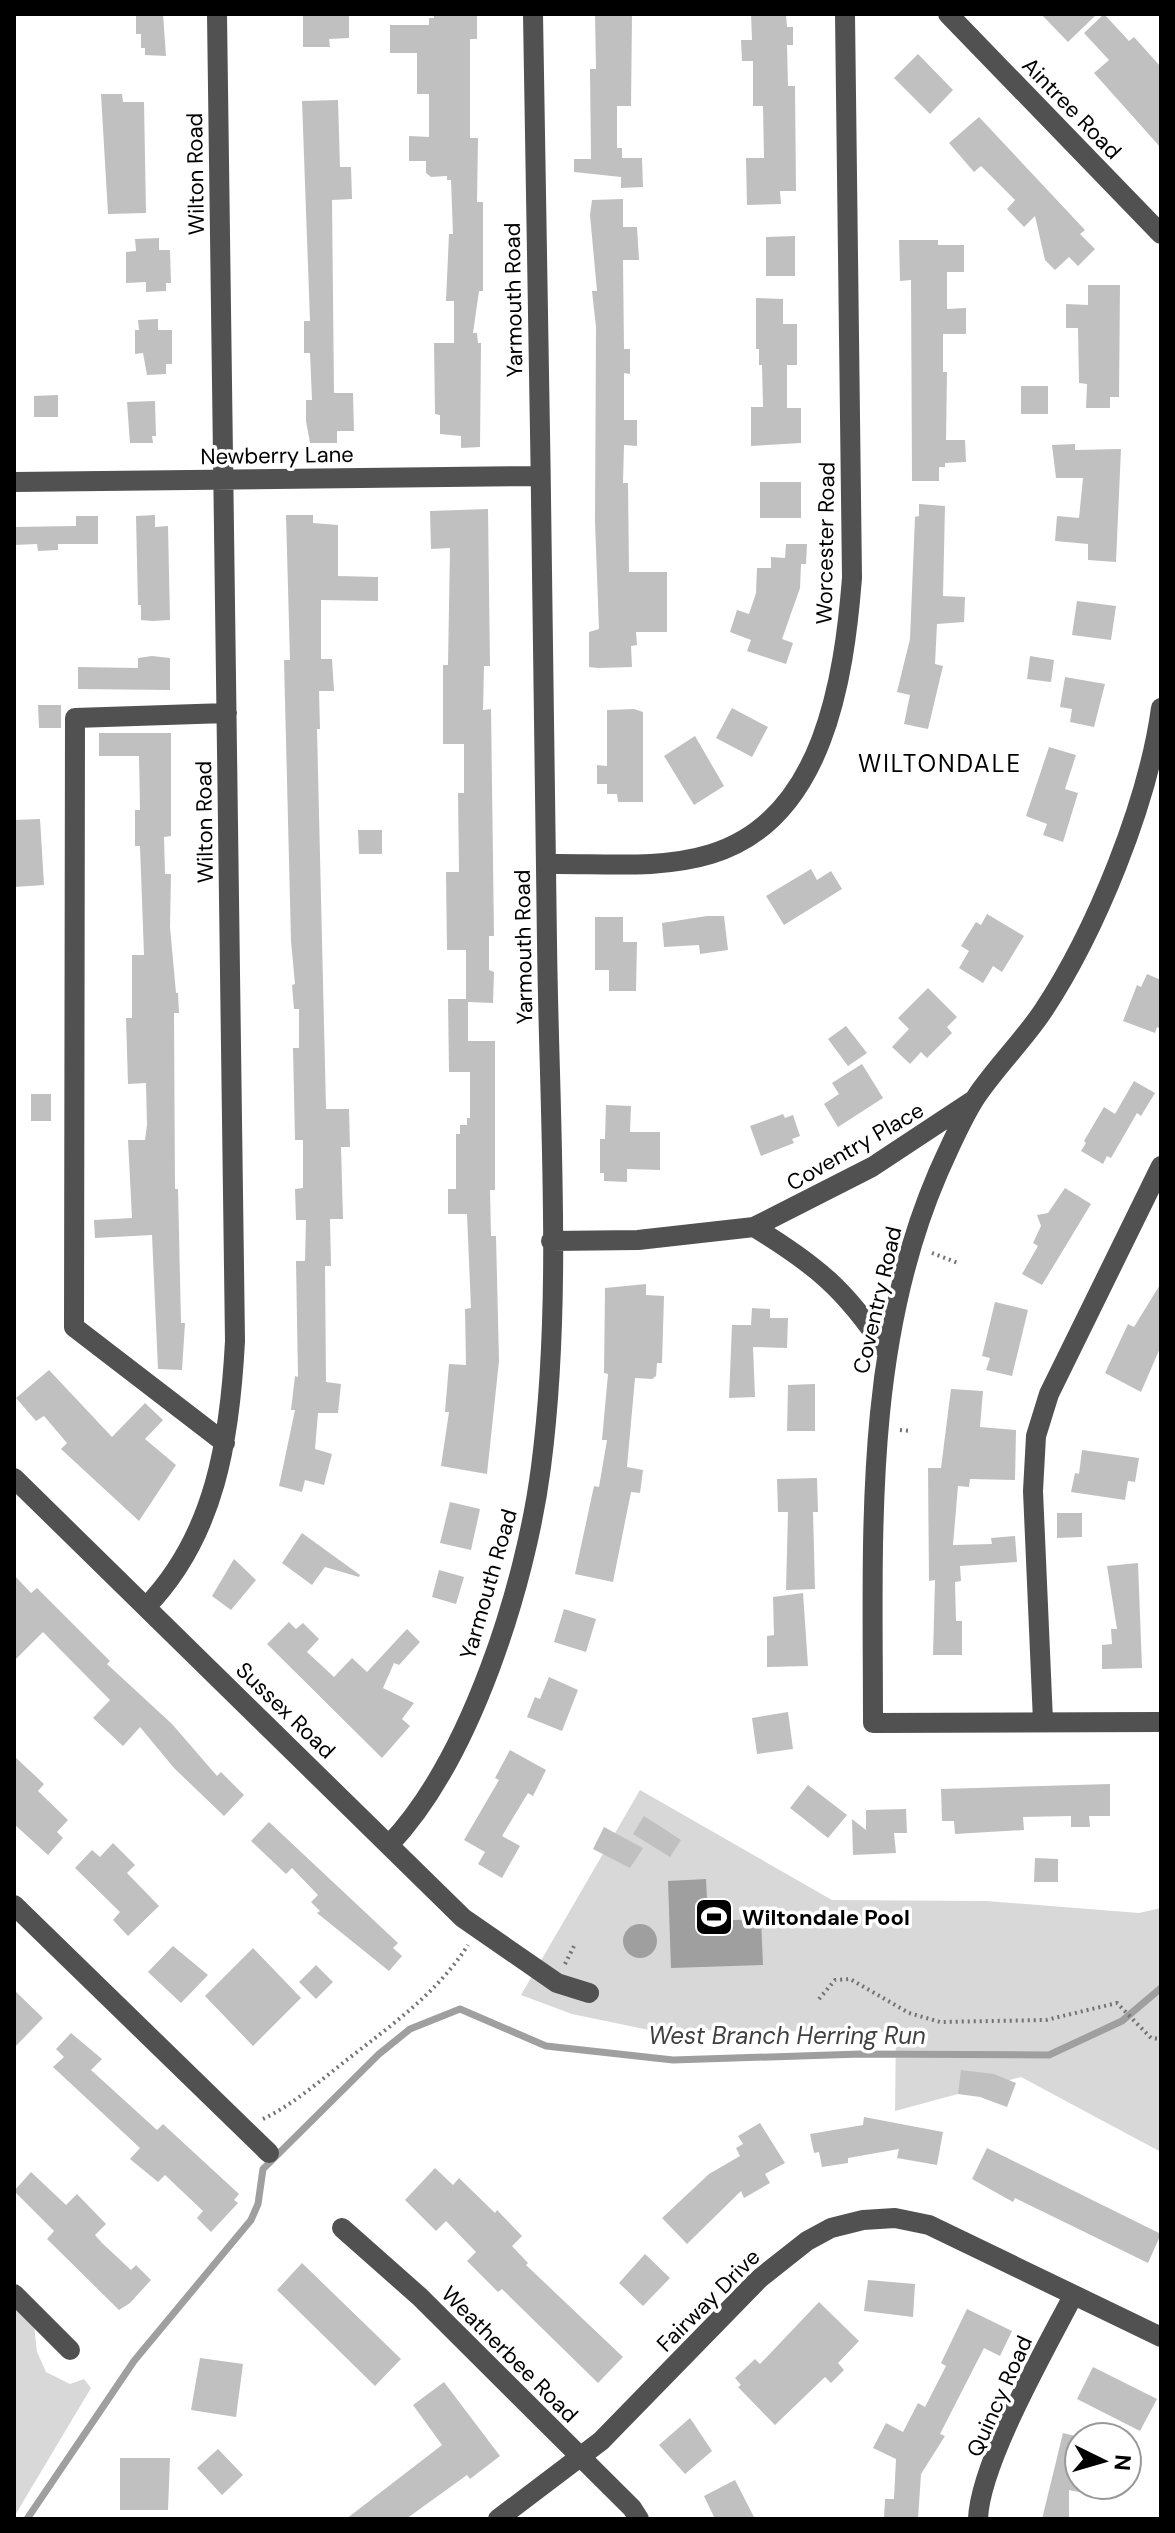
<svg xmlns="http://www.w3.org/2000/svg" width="1175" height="2533" font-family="'DM Sans',sans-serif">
<rect width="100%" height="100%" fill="#fff"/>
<path fill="#d8d8d8" d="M640,1790L832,1900L986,1901L1139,1913L1161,1908V2152L1021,2077L895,2111L896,2032L649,2030L572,2014L521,1995Z
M14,2307L34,2325L37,2352L46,2372L70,2384L84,2379L91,2388L14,2517Z"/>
<path fill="#9f9f9f" d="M706,1879L708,1921L761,1919L763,1965L671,1968L668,1881Z
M623 1941a17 17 0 1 1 34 0a17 17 0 1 1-34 0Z"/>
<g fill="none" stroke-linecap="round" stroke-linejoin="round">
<path stroke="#9f9f9f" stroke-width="7" d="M27,2519L134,2361L251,2220L258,2204L263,2169L379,2054L410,2029L460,2009L546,2046L673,2060L861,2054L1049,2055L1122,2021L1161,1988"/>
</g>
<path fill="#c0c0c0" d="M136,14H163L166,56L145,55V48H141V34H136Z
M303,14H349V38L329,39L330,47H303Z
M434,14H477V39H470V138H478L477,202H483V291H479L473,333H477L478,343H481L480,447L461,448V436L440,434V415L435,414L434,343H454V301H446L449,234H453L451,180H447V176L431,177L426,173V161H409V136L429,137V94H417V53H390V25H429V18H434Z
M595,14H632L631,106H617V148H622V158H642L643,187L621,188V177L574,172V159H591L590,69H596Z
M751,14H786L787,27H793V45H787L788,86H795L796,191H780L781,204L747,205L746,158H764L763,106H753V61H742L741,40H752Z
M1041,14H1097L1068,42Z
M1104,14L1129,41L1134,37L1161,67V148L1094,73L1109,60L1084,33Z
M918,54L953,90L930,114L894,78Z
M101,94H122L123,102H144L146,213L108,214Z
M338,100L340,167H351L352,199L332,200L334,393H353L354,431H337V443H310L306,421V400H312L310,353H304V321H310L302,101Z
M979,117L1085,230L1080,234L1095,249L1078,266L1069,257L1055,270L1045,260L1035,216L1024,227L1007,209L1015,200L981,166L974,172L949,143Z
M623,199V227H637L639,260H623L624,349H630V374L624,373V420H637V446L624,445L623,483H628L629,572H667V632H636L637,645L631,646L632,667L598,668L589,667V632L599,629L595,522L596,327L592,291H597L590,215L592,200Z
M795,236V276H766V237Z
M159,238V250H170L171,283H166V291L146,292V282L126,283V252L136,251L135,239Z
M899,240H938V245H964V272H947V309L966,308V334H943V372H947L946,440H965L966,462L945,463V467H939V481H912L911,280L900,281Z
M1088,285H1120L1119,397H1110V408H1086L1087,384L1079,383L1078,328H1066V304L1088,305Z
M756,298L783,299V324H797V365H787V408H801V443L751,446V407H763L762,365H759V349H756Z
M158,319V330H172V364H166V374L147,375L143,353L135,354V330H139L138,320Z
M1021,386H1048V414H1021Z
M58,395V417H34V396Z
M155,401L156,436H152L153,443H130L127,402Z
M1075,444V450L1121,449L1116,562L1088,560V544L1055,541L1057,516L1079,518L1083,478H1056L1052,445Z
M760,482H801V518H760Z
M919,504L945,506L943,596L965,597L964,622L937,624L935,664L943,666L928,729L904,724L910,695L897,692L910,639L915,517L919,516Z
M488,509L490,666H484L483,710L491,709L494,936H489V970L494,972L493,1003L468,1002V1041H495V1190H490L491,1236H496L499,1361L487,1474L441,1466L449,1412H445L449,1364L466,1365L465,1309L471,1308L467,1214H448V1189H456V1134H460V1125H467V1118H470V1072H449L448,999H466V950H447L446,872H459L458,793H464V744H443V665H448L450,548L431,549L430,511Z
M155,515V527L168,526L170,620L152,621L141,620V605H138L136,516Z
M286,515H313V523L338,525V576L378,577V601L321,600V659H332L334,691H319L320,729H317L326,1109H349L350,1147H341L343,1219H330L331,1266H325L326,1382L341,1384L338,1413H318L315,1449L332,1454L324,1485L305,1480L302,1492L279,1486L295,1410H291L295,1376L298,1377L296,1261H305L306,1220H296L295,1189L303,1188V1140H295L293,1048H299V1009H294L292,985L295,984L291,941L284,660H290Z
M76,516H98V544H58V550L38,551L37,544L14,545V527L76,526Z
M786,544H807L806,564H801L800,588L782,639L793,643L786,664L747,651L751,640L730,632L737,610L749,614L756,593L757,568H771V557L785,558Z
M1077,601L1116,606L1111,640L1072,635Z
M152,656L170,658V690L78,689V667L138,668V658Z
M1030,656L1054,660L1051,682L1027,679Z
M1065,677L1105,684L1094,727L1070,722L1072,709L1060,707Z
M38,705H61V728H39Z
M732,708L768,727L752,757L716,738Z
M634,709L643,712V802H618L617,794H607V784H597V765L607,766V710Z
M99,733H171V836L164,837L165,874H171L170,927L176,993H178L179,1013H174L175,1189H178L181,1323H185L182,1370L158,1369L152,1235L95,1238L94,1220L132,1218L128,1140H145L147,1125L146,1083L128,1084L126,1018H132V955H144L140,846H135V810H140L139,756H99Z
M695,736L724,786L694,805L664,756Z
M1049,747L1076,755L1065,789L1078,793L1063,842L1043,835L1047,824L1026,816Z
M40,819L44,885L14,887V820Z
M358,830H382V854H359Z
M811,869L817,880L831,871L842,889L784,925L766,896Z
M987,914L1024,936L1002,972L993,966L983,983L959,968L969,951L961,946L976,922L981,925Z
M707,916H724L728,950L700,954L699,945L664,947L662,923Z
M595,917H623V942H637L636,991H609V970H595Z
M1147,974L1161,980V1029L1157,1027L1155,1033L1123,1021L1137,985L1141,987Z
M928,988L957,1017L947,1027L952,1033L927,1058L921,1052L910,1064L892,1047L909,1029L898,1018Z
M846,1026L867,1053L848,1066L828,1039Z
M862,1064L883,1098L838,1127L824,1104L839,1094L832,1083Z
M1134,1081L1155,1093L1141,1116L1137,1113L1111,1158L1107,1156L1103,1164L1081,1151L1086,1143L1084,1141L1104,1107L1115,1114Z
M31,1094H51V1121H31Z
M606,1105L631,1106L630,1132H660V1170L627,1169V1182L604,1181V1173H600V1139H605Z
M783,1114L785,1118L793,1115L800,1136L792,1139L794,1143L761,1156L750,1126Z
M1065,1188L1091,1204L1042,1285L1022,1274L1038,1246L1033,1243L1041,1226L1037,1215L1048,1213Z
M1161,1283V1346L1141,1392L1105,1373L1128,1324L1134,1327Z
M646,1284V1295L664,1296L662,1363H657L656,1376L652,1379L635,1378L627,1467L643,1470L640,1493L631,1492L613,1582L575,1574L594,1486L599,1487L607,1440H602L608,1374L604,1373L605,1288Z
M995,1302L1028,1310L1012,1376L986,1370L990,1358L982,1356Z
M752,1308L770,1309V1318H788L787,1348L753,1347L755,1397L729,1398L732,1325H751Z
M49,1370L112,1437L145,1403L163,1420L145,1439L176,1465L139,1521L61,1449L67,1443L44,1416L36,1421L16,1398Z
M815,1384V1431H787L788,1385Z
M951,1389L983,1391L980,1427L1016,1430L1015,1480L970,1479L969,1487L958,1486L953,1545L992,1544L991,1538L1015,1536L1017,1562L960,1566L961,1581L955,1582L956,1621H962V1655H933L935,1580L929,1581L928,1468H941Z
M1082,1450L1139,1458L1135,1482L1128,1481L1125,1500L1071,1492L1075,1473L1079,1474Z
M817,1478L818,1512H813L815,1589L786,1590L788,1512H778L777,1479Z
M450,1502L480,1509L471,1550L440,1543Z
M1057,1513H1082V1537L1057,1538Z
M302,1533L360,1575L359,1577L325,1567L312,1585L282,1563Z
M234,1559L256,1580L231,1610L212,1596Z
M1138,1563L1142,1668L1102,1669V1645L1112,1644L1111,1629H1117L1107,1566Z
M439,1570L464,1577L456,1604L432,1597Z
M14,1575L31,1593L37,1588L110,1661L107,1664L172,1724L217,1776L221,1772L244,1795L224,1816L174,1768L140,1727L123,1746L93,1718L110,1700L43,1632L14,1661Z
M803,1593L808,1666L767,1667V1636L774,1635L773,1597Z
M564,1609L596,1619L586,1652L554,1642Z
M289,1622L296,1629L303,1623L319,1639L307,1652L334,1677L352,1658L367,1672L407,1629L420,1642L399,1665L394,1663L383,1688L414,1703L402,1719L410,1726L382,1758L267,1644Z
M549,1677L578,1690L562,1731L527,1717L535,1697L540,1699Z
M788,1712L793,1749L757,1754L752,1718Z
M510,1750L546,1770L533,1796L528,1793L502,1836L520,1846L502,1878L478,1864L485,1852L464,1840L499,1780L495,1778Z
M14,1756L44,1784L38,1791L68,1820L57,1832L63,1838L48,1855L14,1824Z
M1110,1784V1816H1089L1090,1827H1071V1816L1023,1817L1024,1830L955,1834L954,1821H942L941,1789Z
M808,1785L847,1815L828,1838L790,1808Z
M906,1809L907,1833H894L896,1853L853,1855L852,1819L866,1830V1810Z
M644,1816L681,1840L670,1857L633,1834Z
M269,1822L398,1943L393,1948L402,1956L389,1971L317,1913L320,1911L311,1902L318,1895L292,1868L286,1874L251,1841Z
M604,1827L643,1848L630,1868L593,1849Z
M113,1843L135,1865L127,1873L159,1906L128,1936L113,1920L120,1912L75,1868L92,1850L100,1857Z
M1035,1858L1058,1859V1882H1034Z
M173,1946L208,1975L181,2003L148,1972Z
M253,1948L301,1998L253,2046L205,1996Z
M316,1965L333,1982L316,1999L299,1982Z
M14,1990L43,2018L14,2048Z
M71,2033L102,2059L91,2070L157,2130L163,2124L239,2194L234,2200L238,2203L211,2232L197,2218L203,2211L165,2175L158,2182L130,2159L140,2148L53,2067L64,2057L56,2049Z
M961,2070L994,2074L1016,2083L1007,2107L980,2097L958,2094Z
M864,2117L943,2132L937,2165L897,2158L899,2149L848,2158V2163L822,2167L819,2152L814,2153L810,2134L863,2125Z
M760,2123L785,2163L765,2174L770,2183L744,2198L741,2191L687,2244L662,2218L709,2174L740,2156L736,2148L743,2144L738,2136Z
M987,2148L1161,2234L1148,2263L1015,2198L1013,2202L972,2179Z
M435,2168L453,2185L459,2178L495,2213L497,2210L522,2236L512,2246L528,2263L526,2265L623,2357L598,2383L502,2289L498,2292L467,2261L476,2252L446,2221L436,2231L405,2200Z
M31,2172L66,2205L77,2194L106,2224L95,2235L102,2243L131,2270L136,2265L151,2280L130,2303L119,2310L47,2239L54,2231L14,2191Z
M645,2254L670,2278L643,2306L619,2283Z
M302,2263L401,2359L375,2386L277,2290Z
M868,2280L915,2284L913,2317L864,2311Z
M819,2302L859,2341L838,2363L844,2370L831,2383L825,2377L775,2425L738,2387L741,2385L735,2378L755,2359L760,2364Z
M967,2309L1012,2331L1000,2356L984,2348L940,2434L945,2436L921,2474L918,2519H884L885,2499H894L896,2459L873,2448L886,2423L903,2432L918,2403L925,2407L946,2366L941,2363Z
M200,2358L243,2364L236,2417L191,2410Z
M1093,2367L1157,2399L1140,2431L1077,2399Z
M444,2382L500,2456L470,2479L467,2475L406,2519H346L442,2445L413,2405Z
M690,2418L712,2451L685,2474L659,2445Z
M1063,2433L1079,2437V2492L1069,2490V2519H1042Z
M218,2449L243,2475L222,2495L197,2468Z
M120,2458H170L168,2510H120Z
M735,2480L755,2519H715L704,2496Z"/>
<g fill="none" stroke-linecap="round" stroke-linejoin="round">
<path stroke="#737373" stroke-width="4" stroke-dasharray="2 4" stroke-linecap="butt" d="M932,1253L958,1263
M900,1430L910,1431
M565,1964L575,1944
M819,1999L835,1980L850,1979L909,2013L940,2022L1046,2020L1117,2003L1151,2038L1161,2039
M263,2119C294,2104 321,2080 348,2059C393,2024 437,1993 468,1945"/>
<path stroke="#515151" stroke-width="20" d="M948,14L1161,234
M14,482L540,476
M1161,708C1148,803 1096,931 1043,1011C1023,1041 996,1067 976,1097C961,1120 949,1149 938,1173C863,1347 873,1537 873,1723L1161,1722
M547,864C600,863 659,870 711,854C824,820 844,678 852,578L845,14
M754,1227C816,1265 845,1289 885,1349
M551,1241L638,1240L754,1227L872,1167L972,1101
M225,1443L74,1327L75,718L227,713
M14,1478L463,1918L557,1983L589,1993
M146,1607C216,1535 230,1437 235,1341L217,14
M1043,1721L1033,1491L1036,1436L1049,1394L1161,1166
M389,1845C471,1759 526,1584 541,1467C563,1298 549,1113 547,942C544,633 538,323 533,14
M14,1905L269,2153
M342,2228L420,2297L632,2508L639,2519
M14,2294L70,2350
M498,2519L601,2441L759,2279L807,2241L831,2228L863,2220L895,2218L929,2225L1161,2337
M978,2519C980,2463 1046,2348 1073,2296"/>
</g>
<defs>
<g id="stadium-square" transform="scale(2)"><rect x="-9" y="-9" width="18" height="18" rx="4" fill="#000" stroke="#fff"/><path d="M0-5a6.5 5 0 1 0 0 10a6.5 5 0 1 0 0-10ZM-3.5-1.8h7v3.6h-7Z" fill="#fff"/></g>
</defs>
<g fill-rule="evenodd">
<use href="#stadium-square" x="714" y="1917"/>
</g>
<g text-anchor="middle" stroke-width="7" stroke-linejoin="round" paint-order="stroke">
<g font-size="22" fill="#000" stroke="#fff">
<text transform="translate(1072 108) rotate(46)" y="8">Aintree Road</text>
<text transform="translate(195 174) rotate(-91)" y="8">Wilton Road</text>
<text transform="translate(513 300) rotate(-91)" y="8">Yarmouth Road</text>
<text transform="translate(277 455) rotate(-1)" y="8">Newberry Lane</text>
<text transform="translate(825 543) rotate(-89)" y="8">Worcester Road</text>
<text transform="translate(204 822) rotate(-91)" y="8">Wilton Road</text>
<text transform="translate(523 947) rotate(-91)" y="8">Yarmouth Road</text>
<text transform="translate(855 1146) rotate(-30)" y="8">Coventry Place</text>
<text transform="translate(877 1300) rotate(-77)" y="8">Coventry Road</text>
<text transform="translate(488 1584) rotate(-74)" y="8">Yarmouth Road</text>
<text transform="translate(286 1710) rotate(44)" y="8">Sussex Road</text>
<text transform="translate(708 2300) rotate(-45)" y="8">Fairway Drive</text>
<text transform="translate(510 2354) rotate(45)" y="8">Weatherbee Road</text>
<text transform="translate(999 2396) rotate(-66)" y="8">Quincy Road</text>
</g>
<g font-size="22" font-weight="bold" fill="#000" stroke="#fff" text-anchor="start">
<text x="742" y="1925">Wiltondale Pool</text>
</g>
<g font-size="24" letter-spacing="2" fill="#000" stroke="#fff">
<text x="940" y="772">WILTONDALE</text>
</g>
<g font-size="24" font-style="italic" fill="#404040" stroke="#fff">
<text x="787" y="2044">West Branch Herring Run</text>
</g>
</g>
<rect width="1175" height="2533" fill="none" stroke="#000000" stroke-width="32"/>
<g transform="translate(1103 2461) rotate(95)"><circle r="38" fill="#ffffff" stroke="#999999" stroke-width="2"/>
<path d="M0-6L14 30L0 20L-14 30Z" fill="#000000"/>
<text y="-12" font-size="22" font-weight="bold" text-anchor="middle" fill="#000000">N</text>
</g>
</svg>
